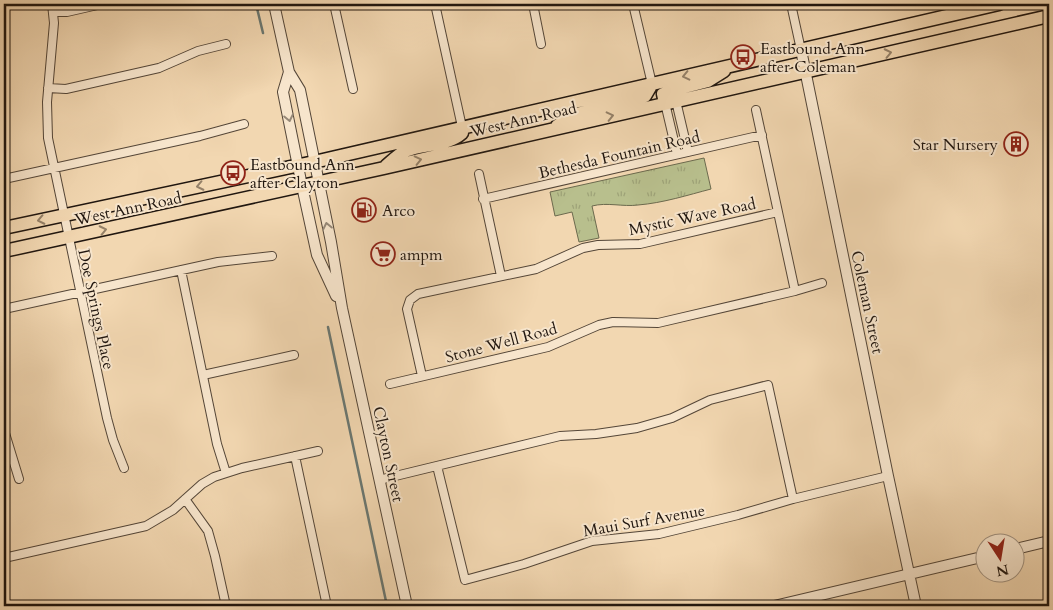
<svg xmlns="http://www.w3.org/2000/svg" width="1053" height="610" font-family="Cardo,serif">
<defs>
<pattern id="park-tufts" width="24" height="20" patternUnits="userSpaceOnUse" patternTransform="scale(1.25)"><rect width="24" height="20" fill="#b8bf8d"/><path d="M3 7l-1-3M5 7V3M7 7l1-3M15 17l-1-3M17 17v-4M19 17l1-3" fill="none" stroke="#9ea378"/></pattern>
</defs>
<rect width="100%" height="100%" fill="#f2d7b1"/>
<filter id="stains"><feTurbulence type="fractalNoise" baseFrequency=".004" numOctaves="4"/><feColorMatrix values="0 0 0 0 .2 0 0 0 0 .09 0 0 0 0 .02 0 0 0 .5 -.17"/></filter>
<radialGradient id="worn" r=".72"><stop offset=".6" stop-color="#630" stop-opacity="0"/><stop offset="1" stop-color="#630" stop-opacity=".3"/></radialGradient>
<path fill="url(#park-tufts)" stroke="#6c6a4e" d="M704,158L711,189C688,195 663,203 638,205C623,207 607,202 592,206L599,238L579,242L572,212L555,216L550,192Z"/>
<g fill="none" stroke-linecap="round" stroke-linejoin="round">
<path stroke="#6a7771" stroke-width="2.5" d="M256,4L263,33
M328,327L387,606"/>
<g stroke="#544638" stroke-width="10">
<path id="minor" d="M52,4L54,23L47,102L48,138L107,418L113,440L124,468
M334,4L353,89
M435,4L462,127
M533,4L541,44
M633,4L652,84
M791,4L801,50
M54,12H67L102,4
M48,88L66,89L159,68L198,51L226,44
M676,101L688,152
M665,103L677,154
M756,110L795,291
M479,174L501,276
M4,179L200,136L244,124
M483,199L762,135
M181,270L217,444L226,473
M4,309L218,262L272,256
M203,375L294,355
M422,376L407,309L410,300L418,294L536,269L583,248L598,245L640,244L778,212
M390,384L548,347L599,325L613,322L658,323L795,291L822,283
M4,430L19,479
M295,456L327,606
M437,466L465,580L524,564L592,541L659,534L738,515L793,499L888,476
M379,480L560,436L596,434L637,428L672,418L710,400L768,385L793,499
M185,499L208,531L215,556L226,606
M4,558L146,526L173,510L202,484L214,477L242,468L318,451"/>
</g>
<g stroke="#544638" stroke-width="12">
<path id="tertiary" d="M274,4L289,72L300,90L331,242L342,308L407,606
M801,50L888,476L916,606
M289,72L283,92L302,186L317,255L336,296
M1016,549L1049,541
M774,606L986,556"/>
</g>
<g stroke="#20160f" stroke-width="15">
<path id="primary" d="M665,103L663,94L673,90L708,81L724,71
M557,126L573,115L645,96L652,84
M386,166C392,161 398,155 405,151C423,143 446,147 462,133V128
M4,228L314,162L999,4
M4,251L384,168L1049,16"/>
</g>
<use href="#minor" stroke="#f7e5cc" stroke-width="8"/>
<use href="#tertiary" stroke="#f7e5cc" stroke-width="10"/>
<use href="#primary" stroke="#f2d7b1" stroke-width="12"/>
</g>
<defs><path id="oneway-chevron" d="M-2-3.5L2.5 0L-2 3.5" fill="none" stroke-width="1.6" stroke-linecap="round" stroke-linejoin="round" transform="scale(1.25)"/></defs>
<g stroke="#948068">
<use href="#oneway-chevron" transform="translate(888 53) rotate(-12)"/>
<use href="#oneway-chevron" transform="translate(686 76) rotate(167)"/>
<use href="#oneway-chevron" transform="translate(610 116) rotate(-13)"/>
<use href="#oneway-chevron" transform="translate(418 160) rotate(-13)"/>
<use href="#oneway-chevron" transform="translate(200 186) rotate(168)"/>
<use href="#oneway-chevron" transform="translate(41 220) rotate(168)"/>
<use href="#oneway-chevron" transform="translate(103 230) rotate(-12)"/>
</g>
<g stroke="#968877">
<use href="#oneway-chevron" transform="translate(289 118) rotate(78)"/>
<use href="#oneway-chevron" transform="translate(327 226) rotate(-102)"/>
</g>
<defs>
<g id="bus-ring" transform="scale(1.25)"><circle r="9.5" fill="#f7e5cc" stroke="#8f2418" stroke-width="1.5"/><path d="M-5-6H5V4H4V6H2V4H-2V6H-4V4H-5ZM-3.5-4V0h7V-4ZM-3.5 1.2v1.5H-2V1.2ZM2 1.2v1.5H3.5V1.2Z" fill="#8f2418"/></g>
<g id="building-ring" transform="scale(1.25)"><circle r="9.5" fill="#f7e5cc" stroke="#8f2418" stroke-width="1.5"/><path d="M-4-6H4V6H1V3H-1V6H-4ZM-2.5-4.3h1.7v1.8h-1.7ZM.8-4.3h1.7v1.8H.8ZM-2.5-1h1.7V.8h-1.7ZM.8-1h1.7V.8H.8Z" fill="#8f2418"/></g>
<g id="fuel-ring" transform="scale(1.25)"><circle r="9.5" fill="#f7e5cc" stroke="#8f2418" stroke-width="1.5"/><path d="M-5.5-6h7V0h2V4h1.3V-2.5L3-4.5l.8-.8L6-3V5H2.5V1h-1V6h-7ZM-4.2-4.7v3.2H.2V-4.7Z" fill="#8f2418"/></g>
<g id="supermarket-ring" transform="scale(1.25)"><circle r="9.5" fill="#f7e5cc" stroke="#8f2418" stroke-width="1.5"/><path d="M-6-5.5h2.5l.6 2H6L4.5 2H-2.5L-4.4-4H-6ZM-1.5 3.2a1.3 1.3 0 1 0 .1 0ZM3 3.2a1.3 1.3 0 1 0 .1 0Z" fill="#8f2418"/></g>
</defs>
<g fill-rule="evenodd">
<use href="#bus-ring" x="743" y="57"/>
<use href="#building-ring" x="1016" y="144"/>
<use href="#bus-ring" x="233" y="173"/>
<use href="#fuel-ring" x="364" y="210"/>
<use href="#supermarket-ring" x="383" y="254"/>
</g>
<g text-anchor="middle" stroke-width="4" stroke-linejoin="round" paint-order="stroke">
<g font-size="16" fill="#20160f" stroke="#f7e5cc" text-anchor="start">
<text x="760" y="54">Eastbound Ann<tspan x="760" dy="18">after Coleman</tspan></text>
<text x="998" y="150" text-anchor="end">Star Nursery</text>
<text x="250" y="170">Eastbound Ann<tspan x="250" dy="18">after Clayton</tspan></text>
<text x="382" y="216">Arco</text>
<text x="400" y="260">ampm</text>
</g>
<g font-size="16" fill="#20160f" stroke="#f7e5cc">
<text transform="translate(523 119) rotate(-13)" y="6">West Ann Road</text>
<text transform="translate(619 154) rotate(-13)" y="6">Bethesda Fountain Road</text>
<text transform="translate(128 208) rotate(-12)" y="6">West Ann Road</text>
<text transform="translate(692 216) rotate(-12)" y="6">Mystic Wave Road</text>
<text transform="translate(868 302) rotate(78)" y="6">Coleman Street</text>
<text transform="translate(97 309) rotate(78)" y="6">Doe Springs Place</text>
<text transform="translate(501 342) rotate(-15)" y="6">Stone Well Road</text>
<text transform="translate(389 454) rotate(78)" y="6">Clayton Street</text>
<text transform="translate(644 520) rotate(-10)" y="6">Maui Surf Avenue</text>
</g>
</g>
<rect width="1053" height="610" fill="none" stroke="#f2d7b1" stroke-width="20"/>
<rect x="5" y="5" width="1043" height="600" fill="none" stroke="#20160f" stroke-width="2.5"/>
<rect x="10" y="10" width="1033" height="590" fill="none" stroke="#20160f"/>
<g transform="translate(1000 558) rotate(168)"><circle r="24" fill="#f7e5cc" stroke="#a19280"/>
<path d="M0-4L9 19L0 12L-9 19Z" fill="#8f2418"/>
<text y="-8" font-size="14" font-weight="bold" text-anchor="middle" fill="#20160f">N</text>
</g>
<rect width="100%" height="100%" filter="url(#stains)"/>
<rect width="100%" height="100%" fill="url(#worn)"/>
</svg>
